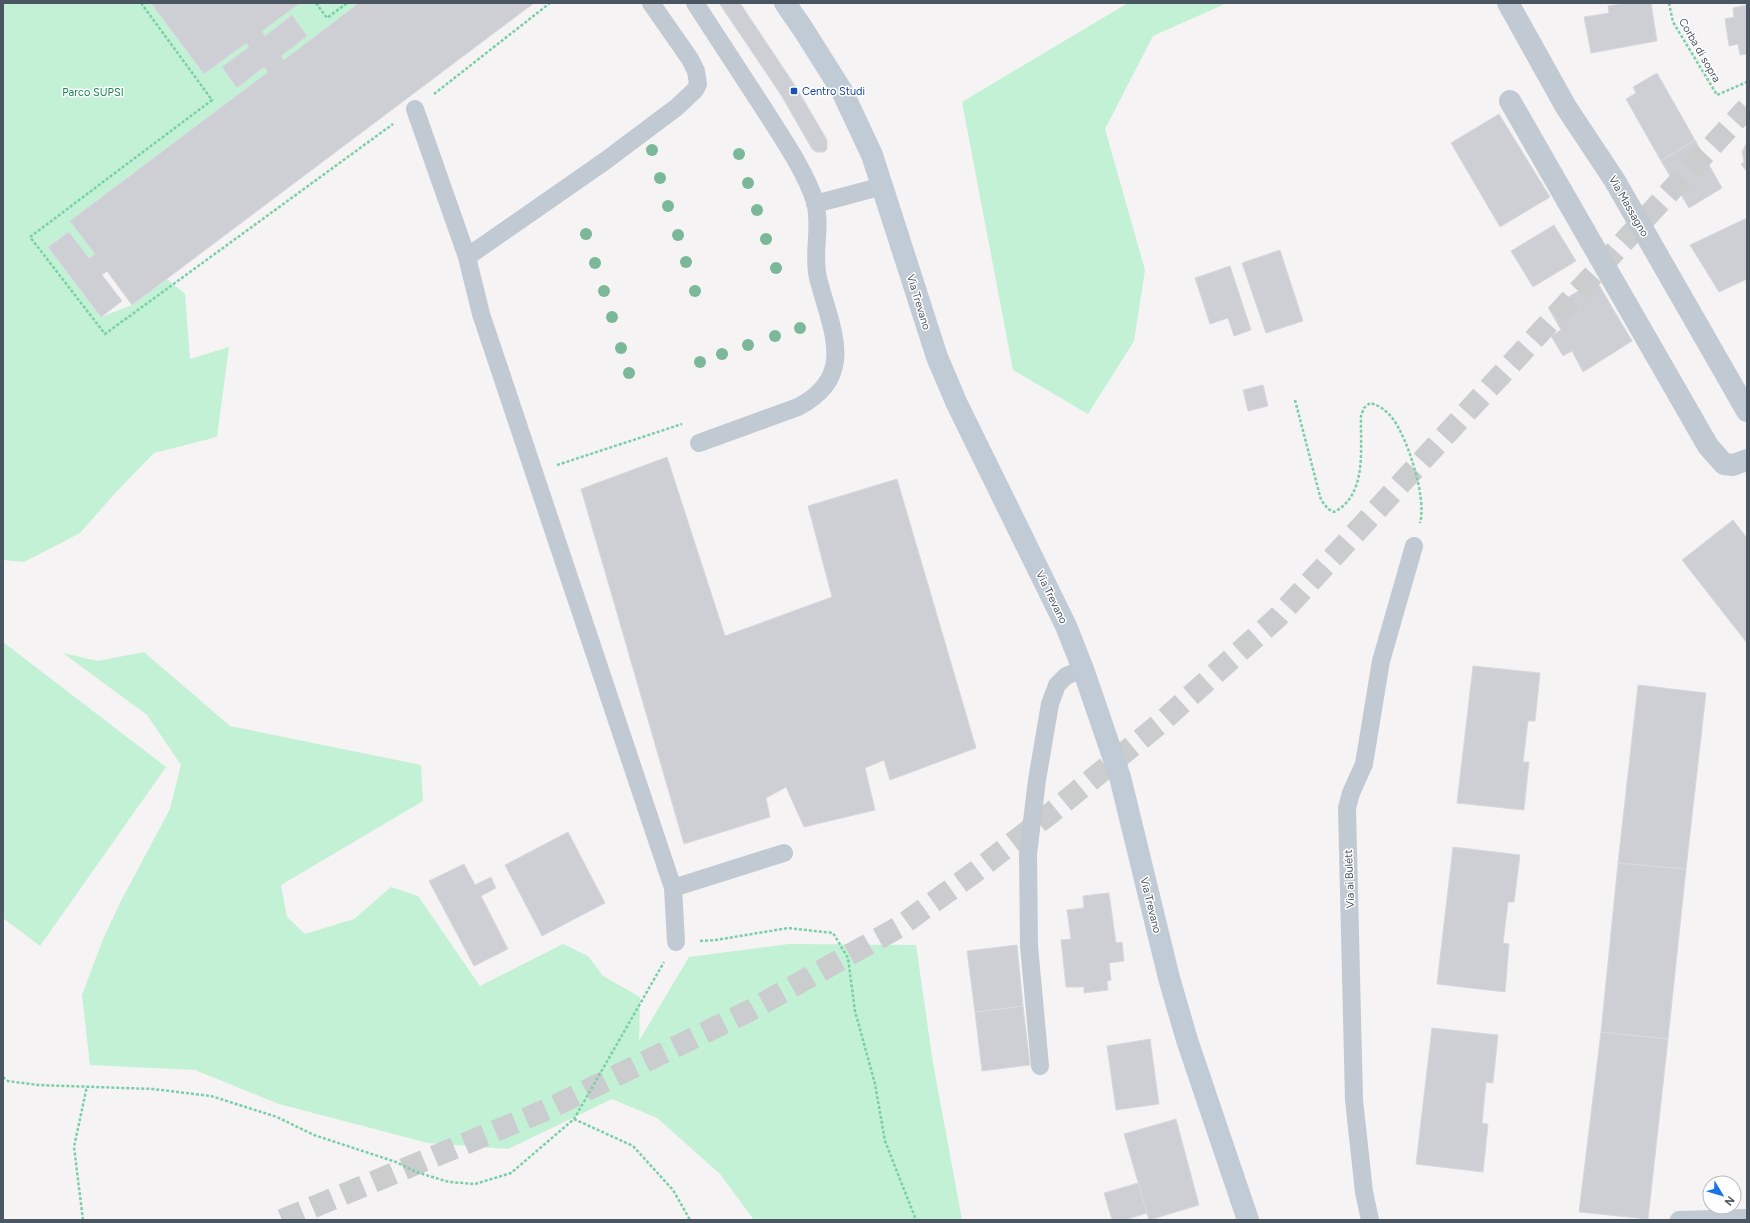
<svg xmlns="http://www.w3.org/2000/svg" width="1750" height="1223" font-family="Figtree,sans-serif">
<rect width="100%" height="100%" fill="#f5f3f3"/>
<path fill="#c3f1d5" d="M3,3H151L204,74L246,43L249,47L222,67L237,88L264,67L268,72L70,221L95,254L89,258L69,232L48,247L101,317L132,305L167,279L185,294L190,359L229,347L217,437L154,453L118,490L80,533L24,562L3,560Z
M300,3H359L284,60L281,56L307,36L292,15L265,36L262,31Z
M1128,3H1227L1153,36L1105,129L1145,270L1134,341L1088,414L1013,370L962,102Z
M3,642L166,767L40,946L3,918Z
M144,652L230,726L421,765L423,801L281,885L287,917L305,934L354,919L391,887L418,896L480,986L563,944L588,956L603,976L640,997L639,1041L689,957L789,944L916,945L933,1063L962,1220H754L720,1174L657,1118L612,1099L508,1149L428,1143L279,1104L195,1070L90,1065L82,995L103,939L121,901L170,809L181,765L147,715L63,653L98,661Z"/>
<path fill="#cdcfd5" stroke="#d7d9de" d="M151,3H300L262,31L265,36L292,15L307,36L281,56L284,60L359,3H534L132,305L107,271L102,275L122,301L101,317L48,247L69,232L89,258L95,254L70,221L268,72L264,67L237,88L222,67L249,47L246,43L204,74Z
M719,3H740L796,87L827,140V149L824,152H816L812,149L781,95Z
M1627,3H1651L1657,41L1591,53L1584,17L1609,13L1608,6Z
M1747,5V54L1740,55L1738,44L1729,46L1725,19L1734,17L1733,8Z
M1657,73L1695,140L1661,161L1626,99L1636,93L1633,87Z
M1499,114L1550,197L1500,227L1451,143Z
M1695,140L1722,188L1689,208L1661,161Z
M1747,142V172L1741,164L1744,162L1742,152Z
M1747,218V279L1719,292L1690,245Z
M1554,225L1576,261L1533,287L1511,251Z
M1280,250L1303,321L1266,333L1242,263Z
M1230,266L1251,330L1234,336L1228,318L1210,324L1195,278Z
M1596,280L1632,341L1583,372L1572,351L1563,356L1551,336L1561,330L1549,309Z
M1263,385L1268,406L1248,411L1243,390Z
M667,457L725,636L832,597L808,506L897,479L976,748L890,780L884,760L865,768L875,810L804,827L786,787L766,798L770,817L684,844L581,489Z
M1733,520L1747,538V643L1682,560Z
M1473,666L1540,673L1535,721H1528L1523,762H1529L1524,810L1457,803Z
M1638,685L1706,693L1686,869L1618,863Z
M568,832L605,903L542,936L505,865Z
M1453,847L1520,855L1514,902H1508L1503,943L1509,944L1505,992L1437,984Z
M1618,863L1686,869L1668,1039L1601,1032Z
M464,864L475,885L491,877L496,888L481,896L508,949L474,966L429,881Z
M1109,893L1116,943L1122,942L1124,961L1109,963L1111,980L1107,981L1108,990L1084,993V987H1066L1061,940L1071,939L1067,910L1084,908L1083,896Z
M1017,945L1023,1006L975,1012L967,951Z
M1023,1006L1030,1065L982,1071L975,1012Z
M1432,1028L1498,1035L1493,1083L1486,1082L1482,1123L1488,1124L1483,1172L1416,1164Z
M1601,1032L1668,1039L1648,1219L1579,1212Z
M1150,1039L1159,1104L1116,1110L1107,1046Z
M1176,1119L1199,1205L1149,1220L1124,1134Z
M1138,1183L1147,1213L1125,1220H1112L1104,1193Z"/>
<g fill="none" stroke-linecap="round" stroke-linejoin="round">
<path stroke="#caccce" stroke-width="22" stroke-dasharray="22 11" stroke-linecap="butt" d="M282,1220L548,1109L749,1011L899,927L975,872L1051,813L1158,725L1277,618L1747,108"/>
<path stroke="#7ad0a6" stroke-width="2.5" stroke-dasharray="3 2" stroke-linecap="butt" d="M141,3L212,100L30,237L105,334L393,124
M316,3L327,18L347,3
M1669,3L1673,22L1717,95L1747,82
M434,94L550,3
M1295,400L1321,500L1328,509L1334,512C1368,495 1360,447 1361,416L1364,408L1370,403C1379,405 1387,411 1393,419C1408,439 1427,499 1420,523
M557,465L682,424
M700,941L716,940L788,928L833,933L848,958L855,1011L875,1084L885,1141L916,1220
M3,1077L8,1081L38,1085L153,1089L211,1096L277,1117L314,1135L396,1162L416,1172L449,1182L475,1184L511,1173L574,1119L664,962
M574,1119L633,1146L673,1190L690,1220
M83,1220L74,1147L87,1086"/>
<path stroke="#c1cad2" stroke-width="18" d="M651,3L690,59L696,71L698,84L695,90L677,107L605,161L467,257L481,314L673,888L676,942
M695,3C718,38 741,74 764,109C781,136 806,172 815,202C822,227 812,253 818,278C831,329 858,376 798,407L699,443
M415,109L467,257
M815,204L883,186
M673,888L784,853
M1040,1066L1029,946L1028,854L1037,780L1050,704L1057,685L1066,676L1083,669
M1370,1220L1364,1192L1354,1100L1347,808L1351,793L1364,764L1381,661L1414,546
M1679,1220L1747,1218"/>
<path stroke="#c1cad2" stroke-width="22" d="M1510,101L1708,446L1724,464L1733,465L1747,460"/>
<path stroke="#c1cad2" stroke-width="22" d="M1508,3L1566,107L1615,181L1747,411"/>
<path stroke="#c1cbd6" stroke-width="22" d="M785,3L803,29L842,91L872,155L937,357L957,404L1066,626L1083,669L1120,777L1169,978L1187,1040L1248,1220"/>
</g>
<g fill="#7bb799">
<circle cx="652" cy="150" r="6"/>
<circle cx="739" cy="154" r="6"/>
<circle cx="660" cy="178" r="6"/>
<circle cx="748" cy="183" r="6"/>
<circle cx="668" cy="206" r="6"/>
<circle cx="757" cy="210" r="6"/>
<circle cx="586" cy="234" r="6"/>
<circle cx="678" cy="235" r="6"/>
<circle cx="766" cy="239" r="6"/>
<circle cx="686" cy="262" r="6"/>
<circle cx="595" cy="263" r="6"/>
<circle cx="776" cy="268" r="6"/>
<circle cx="604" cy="291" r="6"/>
<circle cx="695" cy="291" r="6"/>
<circle cx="612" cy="317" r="6"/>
<circle cx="800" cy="328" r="6"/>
<circle cx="775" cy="336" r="6"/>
<circle cx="748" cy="345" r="6"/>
<circle cx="621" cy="348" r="6"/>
<circle cx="722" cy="354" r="6"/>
<circle cx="700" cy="362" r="6"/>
<circle cx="629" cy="373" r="6"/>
</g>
<rect fill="#1a4fb4" stroke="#fff" stroke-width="1.5" x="790" y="87" width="8" height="8" rx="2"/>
<g text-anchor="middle" stroke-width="3" stroke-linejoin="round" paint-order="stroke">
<g font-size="11" fill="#4a5661" stroke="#fff">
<text transform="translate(1700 50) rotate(60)" y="4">Corba di sopra</text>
<text transform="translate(1629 206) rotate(60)" y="4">Via Massagno</text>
<text transform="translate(919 302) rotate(73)" y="4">Via Trevano</text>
<text transform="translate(1052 597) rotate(64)" y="4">Via Trevano</text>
<text transform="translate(1349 879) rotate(-92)" y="4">Via ai Bulétt</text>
<text transform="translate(1151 905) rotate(76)" y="4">Via Trevano</text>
</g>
<g font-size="11" fill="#164399" stroke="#fff" text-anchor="start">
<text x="802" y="95">Centro Studi</text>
</g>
<g font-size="11" fill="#17864f" stroke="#fff">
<text x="93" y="96">Parco SUPSI</text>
</g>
</g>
<rect width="1750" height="1223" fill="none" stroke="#4a5661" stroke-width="8"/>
<g transform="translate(1722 1195) rotate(128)"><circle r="19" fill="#ffffff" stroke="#b7bbc0"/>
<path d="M0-3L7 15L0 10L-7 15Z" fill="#1a73e8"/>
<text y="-6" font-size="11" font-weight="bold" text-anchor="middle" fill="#4a5661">N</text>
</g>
</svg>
